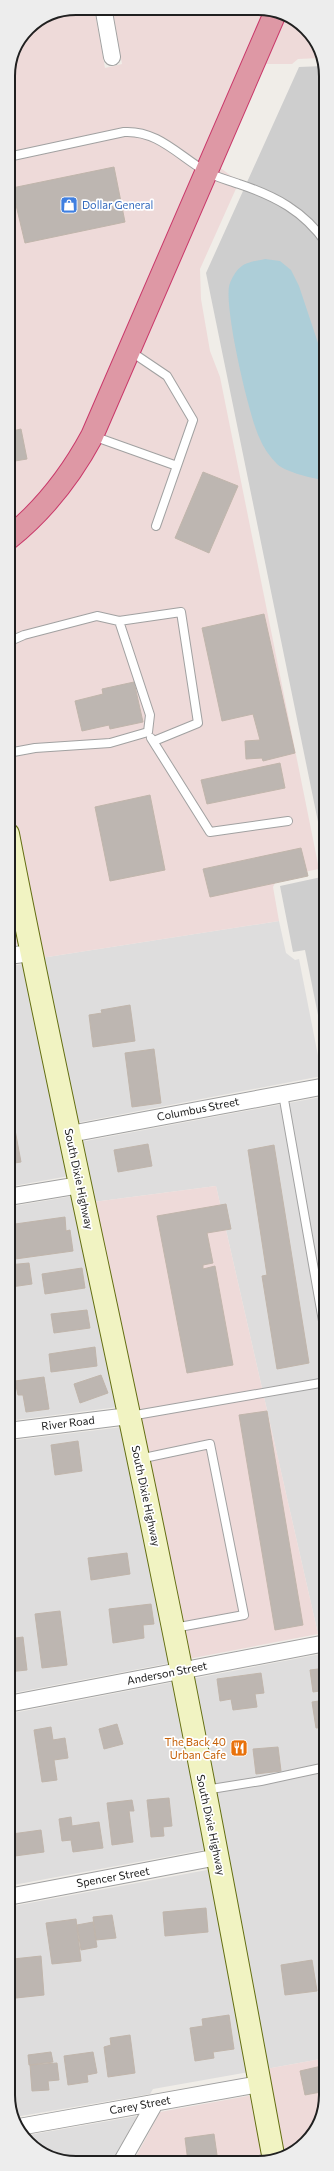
<svg xmlns="http://www.w3.org/2000/svg" width="334" height="2171" font-family="Commissioner,sans-serif">
<rect width="100%" height="100%" fill="#f0ede8"/>
<path fill="#dedddd" d="M279,921L286,953L295,960L299,959L322,1076L76,1123L41,958Z
M24,964L69,1176L8,1187V966Z
M326,1096V1632L318,1634L216,1186L93,1202L80,1142Z
M73,1196L118,1407L8,1421V1207Z
M122,1427L170,1663L8,1694V1441Z
M326,1653V2058L266,2069L191,1679Z
M174,1682L208,1849L8,1886V1714Z
M212,1869L249,2072L153,2089L150,2094L15,2117L8,2100V1907Z
M137,2116L112,2161H58L25,2140L23,2136Z"/>
<path fill="#eedad9" d="M267,10L74,450L55,478L8,527V76L13,50L28,28L50,13H95L105,68L122,64L113,12Z
M284,16L309,31L320,58L298,59L292,64H262Z
M218,166L239,182L200,269L201,299L210,351L220,377L319,869L278,877L273,887L279,921L41,958L8,787V552L48,514Z
M8,880L20,944L8,946Z
M216,1186L318,1634L188,1659L93,1202Z
M326,2058V2095L309,2140L288,2156L282,2158L266,2069Z
M253,2095L265,2162H133L160,2112Z"/>
<path fill="#cecece" d="M324,66L326,71V861L206,273L299,67Z
M326,876V1055L305,950L293,952L280,886Z"/>
<path fill="#adced8" d="M265,259L280,261L291,270L299,286L326,367V481C313,478 287,473 277,464C269,456 263,447 259,437C249,416 222,301 230,283C239,263 246,263 265,259Z"/>
<path fill="#bdb6b1" stroke="#c0b5ab" d="M114,167L125,222L25,243L12,188Z
M21,429L27,459L9,462L8,432Z
M203,472L238,486L209,553L175,538Z
M264,614L295,753L263,761L262,758L246,759L245,741L260,740L253,714L222,721L202,628Z
M134,682L143,722L110,729L109,725L82,731L75,701L103,694L102,689Z
M280,763L285,788L207,804L201,780Z
M150,795L165,870L110,881L95,807Z
M301,848L308,876L210,897L203,869Z
M130,1005L135,1041L93,1047L89,1015L102,1013L101,1010Z
M154,1049L161,1103L132,1107L125,1053Z
M8,1092L21,1162L8,1164Z
M148,1144L152,1166L118,1172L114,1150Z
M274,1145L309,1363L277,1369L262,1276L267,1275L248,1150Z
M226,1204L231,1229L207,1233L213,1263L203,1265V1269L215,1266L233,1365L187,1373L157,1216Z
M65,1217L66,1231L70,1230L73,1251L8,1260V1225Z
M29,1263L32,1284L11,1287L8,1265Z
M82,1268L85,1288L45,1294L42,1274Z
M87,1310L90,1328L54,1333L51,1314Z
M95,1347L97,1366L51,1372L49,1354Z
M101,1375L108,1393L80,1403L74,1384Z
M44,1377L49,1409L26,1412L23,1395H18L15,1381Z
M267,1411L303,1625L275,1630L239,1415Z
M78,1441L82,1471L55,1475L51,1445Z
M127,1553L130,1574L91,1580L88,1558Z
M151,1604L154,1624L143,1625L144,1638L113,1643L109,1609Z
M60,1611L67,1665L42,1668L35,1614Z
M23,1637L27,1670L8,1672V1639Z
M326,1668V1690L313,1692L310,1670Z
M261,1673L264,1693L255,1694L257,1707L233,1710L231,1699L220,1701L217,1679Z
M326,1700V1727L316,1728L312,1702Z
M117,1724L123,1744L104,1749L99,1729Z
M51,1727L53,1740L65,1738L68,1758L54,1760L57,1780L42,1782L34,1730Z
M278,1747L281,1771L256,1774L253,1749Z
M169,1798L172,1826L163,1827L164,1836L151,1837L147,1800Z
M132,1800L134,1811H129L133,1842L112,1845L107,1803Z
M71,1817L72,1826L99,1822L103,1848L73,1852L71,1840L62,1841L59,1819Z
M326,1822V1860H324L319,1823Z
M41,1830L44,1852L15,1856L12,1834Z
M206,1908L208,1932L165,1936L163,1912Z
M112,1915L116,1938L96,1940L93,1917Z
M76,1919L81,1961L52,1964L46,1923Z
M93,1922L97,1947L81,1950L77,1925Z
M41,1956L44,1995L16,1998L13,1959Z
M312,1960L317,1991L285,1995L281,1965Z
M229,2015L234,2049L213,2052L214,2058L195,2061L190,2028L203,2026L202,2019Z
M130,2035L135,2073L108,2077L104,2047L111,2045L110,2038Z
M10,2037L14,2068H8V2038Z
M51,2052L53,2062L29,2065L28,2055Z
M93,2052L97,2073L87,2075L88,2082L68,2085L64,2056Z
M57,2063L59,2080L48,2081L49,2090L32,2091L30,2065Z
M326,2065V2091L305,2095L300,2071Z
M214,2134L218,2162H188L185,2138Z"/>
<g fill="none" stroke-linecap="round" stroke-linejoin="round">
<g stroke="#a1a1a1" stroke-width="10">
<path id="lane" d="M8,157L124,132C157,130 178,155 205,171C215,177 228,180 239,184C275,196 304,211 326,243
M130,351L167,376L193,420L156,526
M93,436L177,466
M119,621L181,612L198,723L154,741
M8,642L24,635L97,616L119,621L150,715L148,732L110,743L35,748L8,753
M151,738L210,832L288,821
M283,1094L326,1338
M130,1416L326,1382
M139,1459L210,1444L244,1615L174,1628
M205,1790L261,1781L326,1767"/>
</g>
<g stroke="#a1a1a1" stroke-width="18">
<path id="street" d="M104,12L112,57
M8,956L31,953
M70,1134L326,1086
M8,1197L80,1185
M8,1431L129,1416
M8,1704L326,1643
M8,1897L218,1857
M19,2127L260,2084
M122,2161L155,2103"/>
</g>
<g stroke="#636e11" stroke-width="24">
<path id="secondary" d="M8,834C56,1083 113,1330 163,1579C203,1772 238,1966 274,2160"/>
</g>
<g stroke="#c9396a" stroke-width="24">
<path id="highway" d="M8,539C43,511 71,475 92,436L276,11"/>
</g>
<use href="#lane" stroke="#fff" stroke-width="8"/>
<use href="#street" stroke="#fff" stroke-width="16"/>
<use href="#secondary" stroke="#f1f3c2" stroke-width="22"/>
<use href="#highway" stroke="#de98a5" stroke-width="22"/>
</g>
<defs>
<g id="shop-square" transform="scale(0.9)"><rect x="-9" y="-9" width="18" height="18" rx="4" fill="#3f7fe0" stroke="#fff"/><path d="M-5-2.5h2.3a2.7 3.5 0 0 1 5.4 0H5L5.5 6h-11ZM-1.5-2.5h3a1.5 2.3 0 0 0-3 0Z" fill="#fff"/></g>
<g id="restaurant-square" transform="scale(0.9)"><rect x="-9" y="-9" width="18" height="18" rx="4" fill="#e8710a" stroke="#fff"/><path d="M-5-6h1v4h1v-4h1v4h1v-4h1v5L-1.5 .5V6h-2V.5L-5-1ZM5-6V6H3V1.5H1.5Q1.5-4 5-6Z" fill="#fff"/></g>
</defs>
<g fill-rule="evenodd">
<use href="#shop-square" x="69" y="205"/>
<use href="#restaurant-square" x="239" y="1748"/>
</g>
<g text-anchor="middle" stroke-width="3.5" stroke-linejoin="round" paint-order="stroke">
<g font-size="11" fill="#366cbe" stroke="#fff" text-anchor="start">
<text x="82" y="209">Dollar General</text>
</g>
<g font-size="11" fill="#202020" stroke="#fff">
<text transform="translate(198 1109) rotate(-11)" y="4">Columbus Street</text>
<text transform="translate(79 1179) rotate(78)" y="4">South Dixie Highway</text>
<text transform="translate(68 1423) rotate(-7)" y="4">River Road</text>
<text transform="translate(146 1496) rotate(78)" y="4">South Dixie Highway</text>
<text transform="translate(167 1673) rotate(-11)" y="4">Anderson Street</text>
<text transform="translate(211 1825) rotate(78)" y="4">South Dixie Highway</text>
<text transform="translate(113 1877) rotate(-10)" y="4">Spencer Street</text>
<text transform="translate(140 2105) rotate(-10)" y="4">Carey Street</text>
</g>
<g font-size="11" fill="#c56008" stroke="#fff" text-anchor="end">
<text x="226" y="1746">The Back 40<tspan x="226" dy="13">Urban Cafe</tspan></text>
</g>
</g>
<path d="M0 0H334V2171H0ZM76 15H258A61 61 0 0 1 319 76V2095A61 61 0 0 1 258 2156H76A61 61 0 0 1 15 2095V76A61 61 0 0 1 76 15Z" fill="#ededed" fill-rule="evenodd"/>
<path fill="none" stroke="#202020" stroke-width="2" d="M76 15H258A61 61 0 0 1 319 76V2095A61 61 0 0 1 258 2156H76A61 61 0 0 1 15 2095V76A61 61 0 0 1 76 15Z"/>
</svg>
